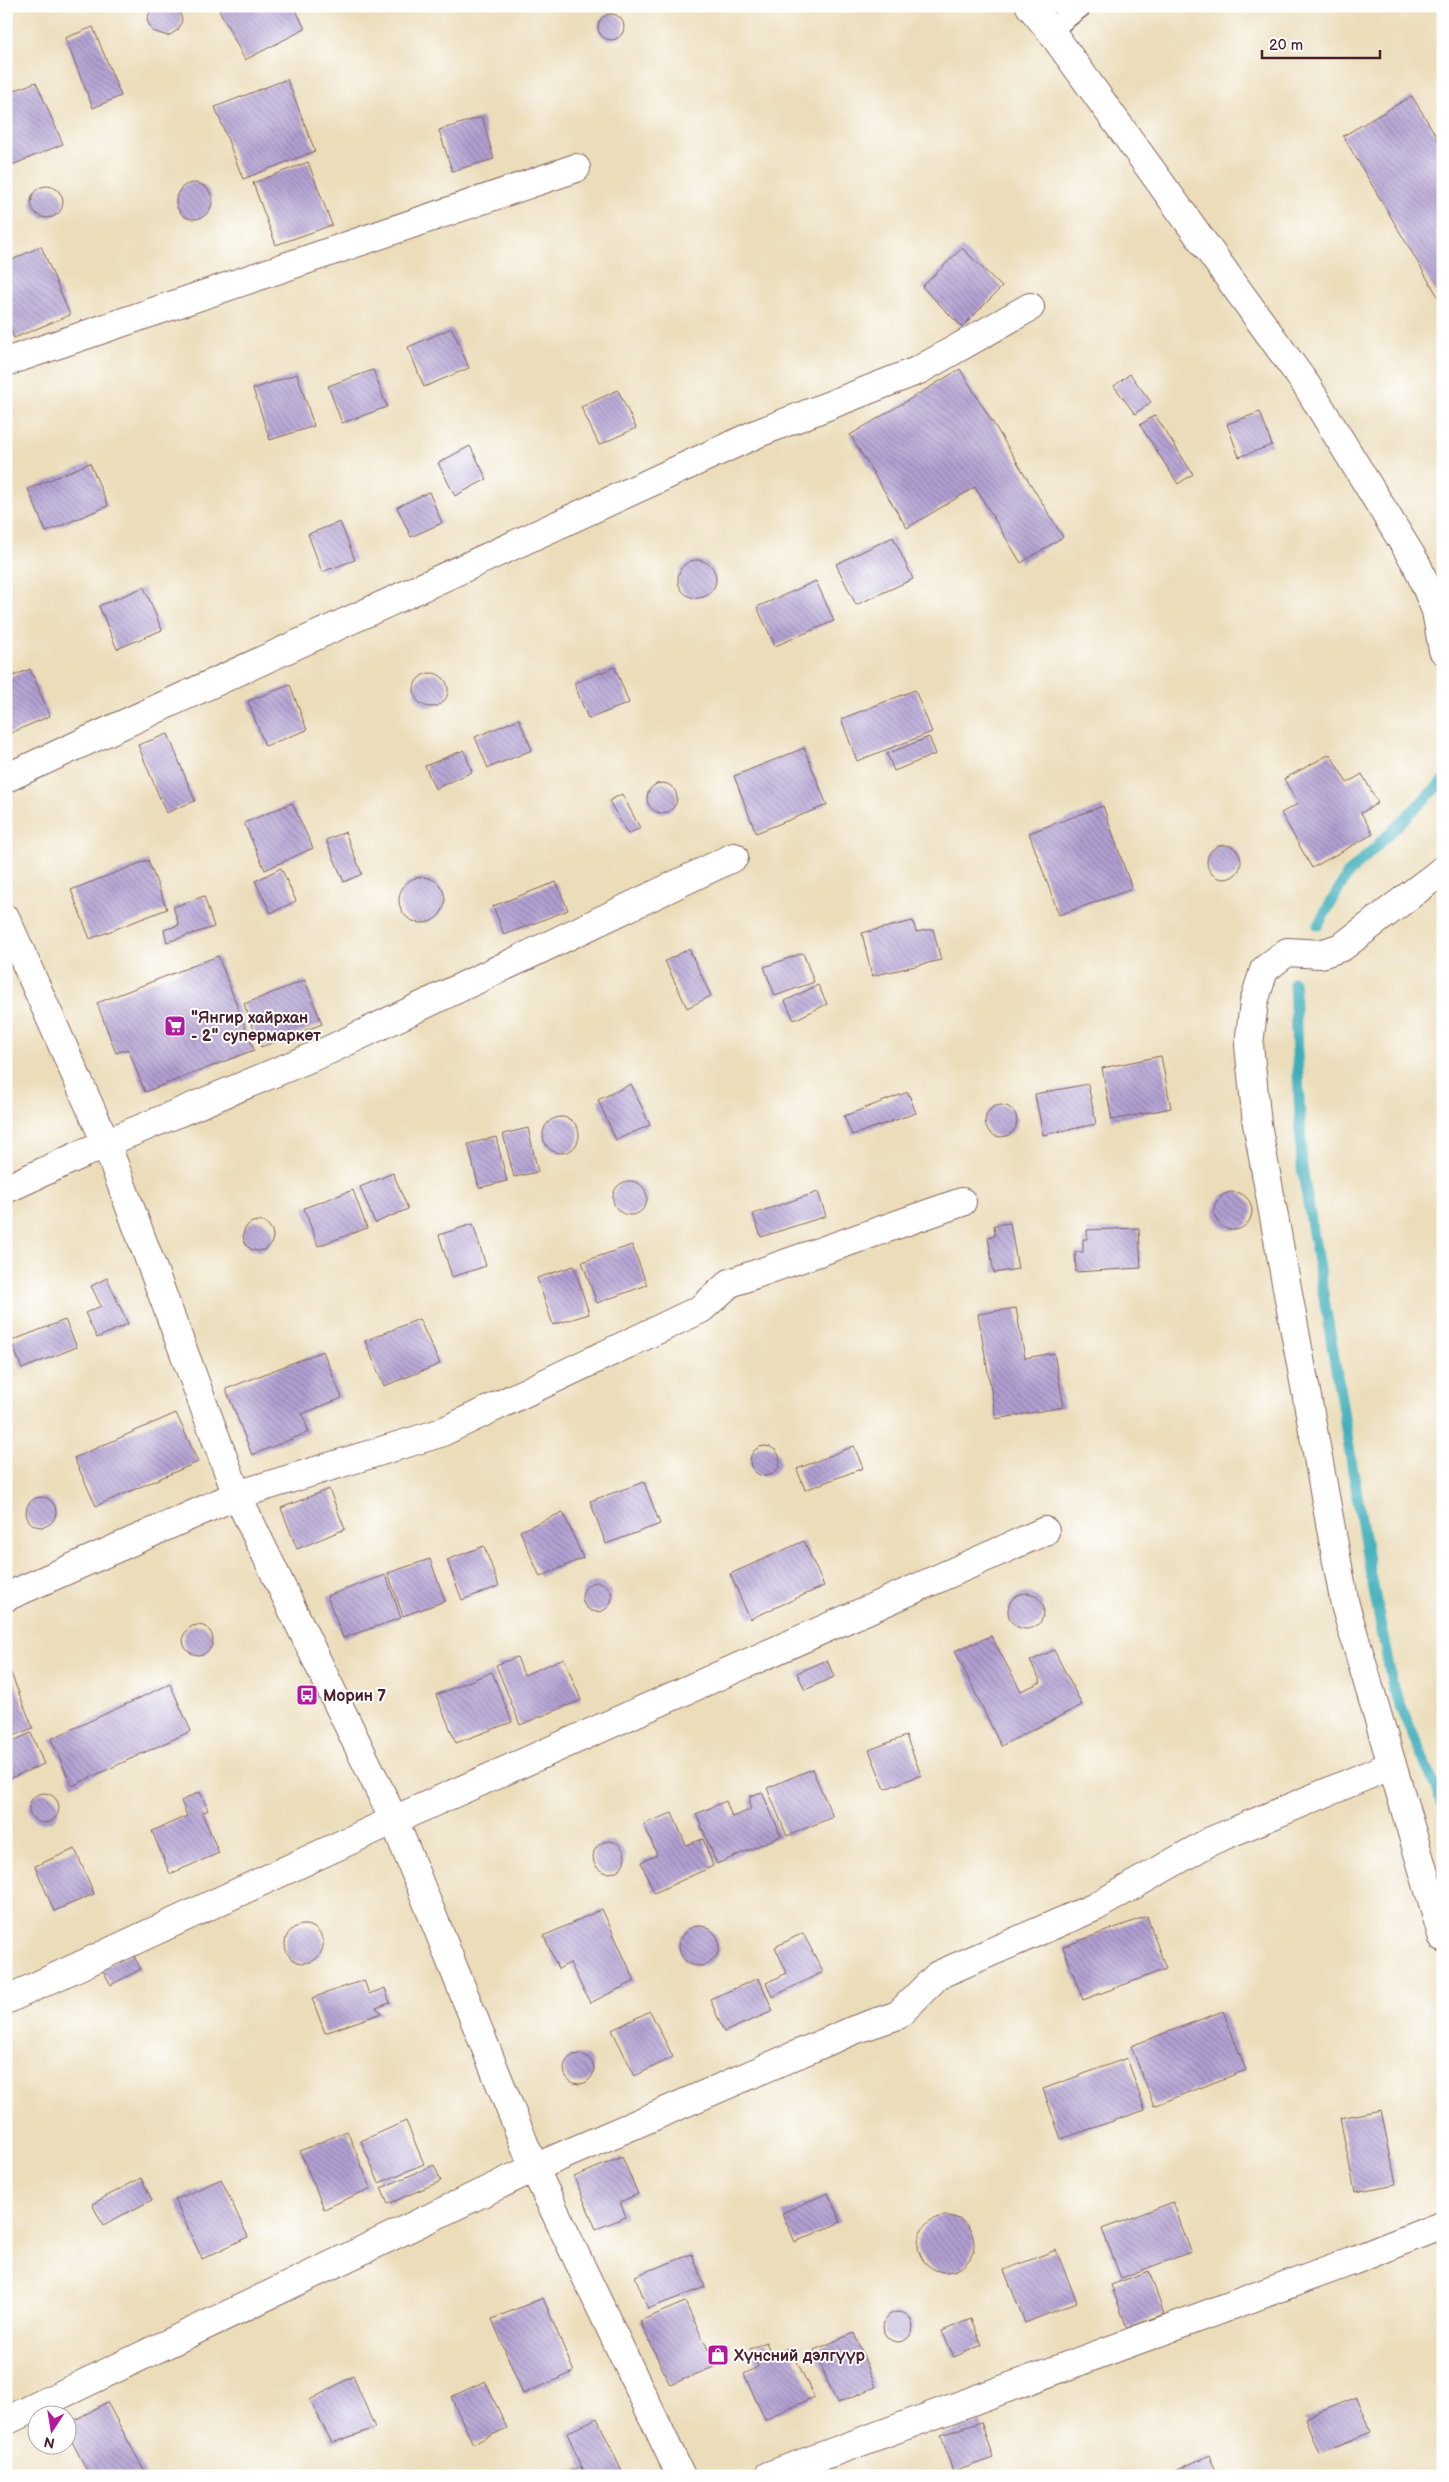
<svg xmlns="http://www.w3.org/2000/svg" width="1449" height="2482" font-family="'Balsamiq Sans',sans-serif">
<defs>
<pattern id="building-back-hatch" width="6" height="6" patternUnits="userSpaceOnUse" patternTransform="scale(1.25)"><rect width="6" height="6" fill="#b09fd1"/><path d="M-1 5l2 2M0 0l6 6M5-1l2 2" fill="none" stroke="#9181aa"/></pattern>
</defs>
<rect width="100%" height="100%" fill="#fff"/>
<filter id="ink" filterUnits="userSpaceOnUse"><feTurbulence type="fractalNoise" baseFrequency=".02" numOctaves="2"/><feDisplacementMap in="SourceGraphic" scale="10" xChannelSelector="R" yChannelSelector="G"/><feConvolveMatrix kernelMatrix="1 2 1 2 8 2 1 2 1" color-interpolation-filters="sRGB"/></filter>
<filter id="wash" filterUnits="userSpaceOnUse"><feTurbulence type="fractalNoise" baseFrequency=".0096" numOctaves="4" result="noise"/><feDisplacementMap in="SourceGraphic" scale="20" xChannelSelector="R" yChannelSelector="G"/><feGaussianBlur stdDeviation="1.12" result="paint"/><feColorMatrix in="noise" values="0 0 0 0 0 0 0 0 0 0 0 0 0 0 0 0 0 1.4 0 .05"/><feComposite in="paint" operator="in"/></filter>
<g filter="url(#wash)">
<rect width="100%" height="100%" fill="#ebddba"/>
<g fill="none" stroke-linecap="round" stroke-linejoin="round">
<path stroke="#3dadba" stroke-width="11" d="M1318,925L1347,875L1443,781
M1294,982L1302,1167L1367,1554L1393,1688L1443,1805"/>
</g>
<g id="blocks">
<path fill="url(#building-back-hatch)" d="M152,6H178L182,20L178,30L168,36L152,31L147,20Z
M217,6H294L305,29L245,60Z
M598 27a13 13 0 1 1 26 0a13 13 0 1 1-26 0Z
M93,27L121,96L93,108L65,38Z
M287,79L315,151L243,179L215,107Z
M36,82L63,144L12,165L6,151V94Z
M1412,96L1443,147V305L1343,136Z
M482,117L494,159L452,171L439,130Z
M308,162L332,225L276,245L253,183Z
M176 201a18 18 0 1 1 36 0a18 18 0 1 1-36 0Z
M31 202a16 16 0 1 1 32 0a16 16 0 1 1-32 0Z
M41,246L70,315L14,338L6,318V263Z
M962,248L1002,287L962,327L922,287Z
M452,328L469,368L424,387L408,347Z
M960,369L1063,537L1021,563L975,487L907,528L850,435Z
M373,370L387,407L342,423L328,386Z
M297,374L314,426L270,440L253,389Z
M1130,374L1151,402L1135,414L1114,386Z
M618,390L636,428L599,445L581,407Z
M1260,412L1272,445L1239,457L1227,424Z
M1155,415L1193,474L1178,484L1140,425Z
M470,446L487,479L455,496L438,463Z
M90,463L108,506L46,532L28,489Z
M429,492L442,523L411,537L397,507Z
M340,522L355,560L322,572L308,534Z
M893,537L913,579L856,605L836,564Z
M678 579a19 19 0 1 1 38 0a19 19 0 1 1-38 0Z
M816,581L834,621L775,646L757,607Z
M144,587L162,630L117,649L99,606Z
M615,667L629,703L588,719L574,683Z
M30,669L50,716L6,735V679Z
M414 690a17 17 0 1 1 34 0a17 17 0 1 1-34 0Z
M290,685L307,730L265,746L248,701Z
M915,690L932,732L857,761L841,719Z
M519,719L532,750L488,768L475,737Z
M168,734L195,801L166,813L138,745Z
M929,737L936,754L894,771L887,754Z
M804,748L827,805L756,833L734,776Z
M464,750L472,772L435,789L425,766Z
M1330,754L1347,783L1362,774L1378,803L1361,813L1373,834L1312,868L1281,813L1298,804L1284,779Z
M647 798a15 15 0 1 1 30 0a15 15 0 1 1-30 0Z
M622,794L640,828L628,834L609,801Z
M292,803L313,848L265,870L244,823Z
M1103,806L1132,889L1059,915L1029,833Z
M345,832L362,874L344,882L326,840Z
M1207 862a17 17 0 1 1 34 0a17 17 0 1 1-34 0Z
M148,860L167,909L90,939L71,890Z
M281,868L296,901L271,913L255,881Z
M399 900a23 23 0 1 1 46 0a23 23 0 1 1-46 0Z
M556,882L568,910L504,935L493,906Z
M204,896L214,927L167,942L164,930L179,925L173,907Z
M913,921L916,932L933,929L941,960L872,976L862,933Z
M689,949L711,996L687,1008L665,961Z
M803,953L814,982L775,996L764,967Z
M218,956L254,1050L145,1092L128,1049L116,1053L97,1003Z
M305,980L322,1024L261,1047L244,1004Z
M818,985L827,1004L794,1020L785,1001Z
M1161,1056L1171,1108L1112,1120L1102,1068Z
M631,1084L650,1125L616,1140L598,1100Z
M1088,1084L1096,1124L1043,1135L1035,1094Z
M908,1092L916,1113L852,1135L844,1116Z
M985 1121a16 16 0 1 1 32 0a16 16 0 1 1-32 0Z
M543 1135a18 18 0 1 1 36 0a18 18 0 1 1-36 0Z
M528,1128L538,1172L514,1177L503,1134Z
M496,1137L507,1181L479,1188L468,1144Z
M393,1173L408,1209L375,1223L360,1187Z
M613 1198a17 17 0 1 1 34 0a17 17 0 1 1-34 0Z
M353,1190L367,1228L318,1246L304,1208Z
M1214 1211a19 19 0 1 1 38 0a19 19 0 1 1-38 0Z
M818,1192L826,1216L761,1237L753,1214Z
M243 1236a15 15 0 1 1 30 0a15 15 0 1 1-30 0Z
M1010,1223L1018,1269L994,1273L988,1237L995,1236L994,1225Z
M473,1224L486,1266L452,1277L439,1235Z
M1139,1228L1141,1268L1076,1272L1075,1252H1083V1239H1087V1230Z
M632,1245L647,1285L597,1303L582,1262Z
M574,1266L589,1314L553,1325L537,1278Z
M107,1278L128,1324L97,1338L85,1313L101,1306L91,1286Z
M1016,1308L1025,1358L1054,1353L1064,1407L996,1419L978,1314Z
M419,1319L440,1364L384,1386L365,1341Z
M65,1320L77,1347L22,1369L11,1341Z
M323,1351L342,1398L302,1414L309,1432L252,1455L226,1389Z
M176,1413L198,1462L96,1506L74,1458Z
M750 1461a15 15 0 1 1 30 0a15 15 0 1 1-30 0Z
M854,1446L863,1468L805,1490L797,1469Z
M644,1482L660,1524L606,1544L590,1501Z
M329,1489L345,1529L297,1549L281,1508Z
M26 1512a15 15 0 1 1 30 0a15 15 0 1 1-30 0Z
M563,1512L583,1558L540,1577L520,1531Z
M804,1541L824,1586L750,1619L730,1574Z
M484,1546L499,1586L462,1600L447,1560Z
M430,1559L445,1601L403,1616L388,1573Z
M386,1575L401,1618L343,1638L327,1596Z
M582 1597a15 15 0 1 1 30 0a15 15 0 1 1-30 0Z
M1008 1611a18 18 0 1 1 36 0a18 18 0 1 1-36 0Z
M183 1640a15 15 0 1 1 30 0a15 15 0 1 1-30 0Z
M991,1636L1021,1691L1041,1682L1030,1661L1054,1650L1082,1705L1001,1746L955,1651Z
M517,1657L524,1675L564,1658L581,1700L520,1725L496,1665Z
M827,1660L834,1677L805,1690L797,1673Z
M10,1671L33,1728L11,1737L6,1727V1673Z
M492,1672L512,1722L456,1743L436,1695Z
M170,1684L191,1731L72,1786L51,1739Z
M31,1733L44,1764L6,1780V1744Z
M906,1736L921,1775L885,1789L869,1750Z
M812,1769L833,1817L787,1836L767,1788Z
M200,1792L208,1810L202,1813L219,1853L170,1874L152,1831L187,1816L181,1801Z
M762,1792L781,1836L717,1864L696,1814L726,1801L732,1817L750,1810V1796Z
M29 1808a15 15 0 1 1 30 0a15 15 0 1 1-30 0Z
M672,1813L686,1845L703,1839L713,1866L654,1893L641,1862L657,1855L644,1824Z
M593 1857a16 16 0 1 1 32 0a16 16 0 1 1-32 0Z
M75,1849L94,1894L54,1911L35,1866Z
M602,1909L635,1981L590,2003L570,1963L558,1969L544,1936Z
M1147,1916L1166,1969L1083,2000L1063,1947Z
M285 1944a19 19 0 1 1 38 0a19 19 0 1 1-38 0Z
M679 1946a20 20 0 1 1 40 0a20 20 0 1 1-40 0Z
M803,1933L823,1972L772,1997L766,1983L787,1973L775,1947Z
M132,1953L141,1969L111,1985L102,1969Z
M759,1978L773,2011L724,2032L710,1999Z
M364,1980L369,1994L385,1988L390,2003L376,2008L382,2013L325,2033L312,1998Z
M650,2011L673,2057L635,2076L612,2030Z
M1223,2011L1246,2070L1154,2106L1131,2046Z
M564 2069a15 15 0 1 1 30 0a15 15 0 1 1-30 0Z
M1127,2058L1145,2110L1061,2139L1043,2089Z
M1381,2110L1396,2184L1355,2192L1340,2118Z
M406,2121L424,2164L379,2183L361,2141Z
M347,2131L371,2188L324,2209L300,2151Z
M622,2157L638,2194L620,2202L626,2217L596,2229L574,2177Z
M434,2165L441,2181L388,2204L381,2188Z
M141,2178L152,2200L103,2225L92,2204Z
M221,2179L248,2237L202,2259L175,2200Z
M828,2193L841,2222L795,2242L782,2213Z
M1173,2202L1191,2252L1121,2278L1102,2229Z
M918 2244a28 28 0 1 1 56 0a28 28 0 1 1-56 0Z
M1056,2250L1077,2302L1025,2323L1004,2270Z
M692,2254L705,2287L648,2309L635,2276Z
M1149,2271L1164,2314L1127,2328L1111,2285Z
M543,2298L574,2372L523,2394L492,2319Z
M685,2302L716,2366L670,2385L640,2321Z
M883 2327a15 15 0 1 1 30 0a15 15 0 1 1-30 0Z
M971,2319L982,2345L954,2357L942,2331Z
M854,2333L876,2387L837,2403L814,2350Z
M766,2342L772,2355L790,2347L814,2397L765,2420L744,2374L758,2367L750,2349Z
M353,2376L375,2428L332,2443L310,2400Z
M485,2381L507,2428L473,2444L451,2397Z
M1357,2397L1371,2432L1319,2453L1305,2418Z
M107,2402L147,2476H90L68,2434V2424Z
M597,2418L624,2476H586L567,2433Z
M981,2422L993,2458L953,2472L941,2435Z
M1209,2455L1219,2476H1165Z
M581,2467L585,2476H562Z"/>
</g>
</g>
<g filter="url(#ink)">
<use href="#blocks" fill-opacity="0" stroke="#82625d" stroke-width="1"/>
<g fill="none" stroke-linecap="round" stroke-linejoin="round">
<g stroke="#82625d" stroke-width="24">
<path id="lane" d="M1050,30L1081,6"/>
</g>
<g stroke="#82625d" stroke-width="30">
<path id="street" d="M1030,6L1050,30L1307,386L1417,565L1436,611L1443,650
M6,362L576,168
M6,778L756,434L919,370L1030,307
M1443,870L1342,947L1321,954L1287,952L1264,970L1254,1002L1249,1045L1257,1124L1345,1605L1443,1938
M6,919L106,1143L237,1495L394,1820L534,2168L681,2476
M6,1189L106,1143L329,1050L734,857
M6,1597L237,1495L440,1433L701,1309L730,1283L962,1202
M6,2000L394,1820L1045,1531
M6,2421L534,2168L854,2030L898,2015L938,1975L1095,1907L1211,1841L1392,1765
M768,2476L1352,2261L1443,2225"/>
</g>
<use href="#lane" stroke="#fff" stroke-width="21"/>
<use href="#street" stroke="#fff" stroke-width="28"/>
</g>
</g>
<defs>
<g id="supermarket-square" transform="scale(1.125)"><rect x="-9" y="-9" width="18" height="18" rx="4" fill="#b5179e" stroke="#fff"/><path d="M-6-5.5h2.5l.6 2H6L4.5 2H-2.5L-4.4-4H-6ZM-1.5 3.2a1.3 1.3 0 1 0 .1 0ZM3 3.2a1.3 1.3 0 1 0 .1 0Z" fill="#fff"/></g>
<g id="bus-square" transform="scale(1.125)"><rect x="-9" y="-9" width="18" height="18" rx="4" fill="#b5179e" stroke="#fff"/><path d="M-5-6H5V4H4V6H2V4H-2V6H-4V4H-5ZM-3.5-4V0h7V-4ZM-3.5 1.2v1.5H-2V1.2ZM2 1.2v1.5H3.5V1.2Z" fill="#fff"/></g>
<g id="shop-square" transform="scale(1.125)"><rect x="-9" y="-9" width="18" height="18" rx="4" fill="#b5179e" stroke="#fff"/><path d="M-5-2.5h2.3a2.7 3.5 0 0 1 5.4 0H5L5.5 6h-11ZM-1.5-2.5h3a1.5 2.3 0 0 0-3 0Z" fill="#fff"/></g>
</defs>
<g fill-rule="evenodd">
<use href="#supermarket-square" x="175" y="1026"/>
<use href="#bus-square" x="307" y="1695"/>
<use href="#shop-square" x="718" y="2355"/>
</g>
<g text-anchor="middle" stroke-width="4" stroke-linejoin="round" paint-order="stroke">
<g font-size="16" font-weight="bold" fill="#4a1f2b" stroke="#fff" text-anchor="start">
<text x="191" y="1023">"Янгир хайрхан<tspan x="191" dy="18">- 2" супермаркет</tspan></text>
<text x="323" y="1701">Морин 7</text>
<text x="734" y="2361">Хүнсний дэлгүүр</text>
</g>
</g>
<rect width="1449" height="2482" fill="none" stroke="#fff" stroke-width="25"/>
<g transform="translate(52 2430) rotate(192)"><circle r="24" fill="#ffffff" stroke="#b7a5aa"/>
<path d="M0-4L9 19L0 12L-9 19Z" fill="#b5179e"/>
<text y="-8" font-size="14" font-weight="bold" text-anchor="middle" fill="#4a1f2b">N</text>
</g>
<path d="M1262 50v8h118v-8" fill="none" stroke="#4a1f2b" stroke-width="2.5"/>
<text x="1269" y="50" font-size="15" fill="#4a1f2b" stroke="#ffffff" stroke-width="4" paint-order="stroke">20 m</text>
</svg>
